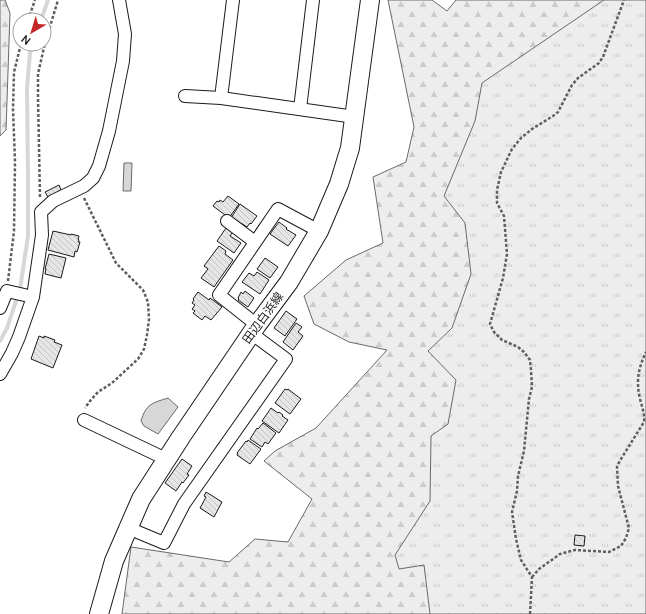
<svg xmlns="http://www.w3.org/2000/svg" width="646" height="614" font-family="Manrope,'Noto Sans JP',sans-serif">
<defs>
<pattern id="grass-tufts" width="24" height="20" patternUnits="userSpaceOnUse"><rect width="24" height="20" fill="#ededed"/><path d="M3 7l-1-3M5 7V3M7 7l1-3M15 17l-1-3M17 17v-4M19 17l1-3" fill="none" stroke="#cbcbcb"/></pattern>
<pattern id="forest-firs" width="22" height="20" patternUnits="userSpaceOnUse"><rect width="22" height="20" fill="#ededed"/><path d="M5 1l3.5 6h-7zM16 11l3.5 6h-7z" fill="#cbcbcb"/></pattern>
<pattern id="building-back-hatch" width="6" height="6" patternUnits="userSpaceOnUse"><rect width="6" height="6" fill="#e6e6e6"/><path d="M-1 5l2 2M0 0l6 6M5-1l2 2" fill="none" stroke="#c5c5c5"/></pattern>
</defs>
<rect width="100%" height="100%" fill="#fff"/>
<path fill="url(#grass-tufts)" stroke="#6a6a6a" d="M537,0H646V614H333L360,606L431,127Z"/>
<path fill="url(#forest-firs)" stroke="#6a6a6a" d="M0,0H5L10,13L6,130L0,136Z
M388,0H432L447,11L456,0H604L482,83L475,121L444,196L465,223L471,274L452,328L428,351L456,380L448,424L431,436L430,501L395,555L399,569L424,565L430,614H122L131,547L229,562L255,539L288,542L312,499L264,461L275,451L316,428L387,350L349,342L314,324L304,296L346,260L383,243L373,177L406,162L414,127Z"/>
<path fill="#d7d7d7" stroke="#6a6a6a" d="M124,163H132L131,191H123Z
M168,398L178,407L158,434L144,426L141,421C146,404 152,403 168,398Z"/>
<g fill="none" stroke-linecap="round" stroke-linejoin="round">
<path stroke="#d7d7d7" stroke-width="4" d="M41,20L48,0
M0,341L7,328L20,289L28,236V177L27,88L30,53L33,44"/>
</g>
<path fill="url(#building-back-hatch)" stroke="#1a1a1a" d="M59,185L61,190L48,197L45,192Z
M228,196L239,204L229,218L213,206L217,201L219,202L220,200L223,202Z
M240,204L257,216L251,224L250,223L247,227L241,223L240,224L231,218Z
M279,222L287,228L286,229L296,235L288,246L270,234Z
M226,228L233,232L230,236L241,243L234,253L217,241Z
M53,231L71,235V234L79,236L78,239L79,240L78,242H80L77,252L75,251L74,257L48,250Z
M219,246L226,251L225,254L233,260L214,287L201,278L208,269L204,266Z
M49,254L66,258L61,278L45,274L46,269H45Z
M265,258L278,267L270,278L257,269Z
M257,272L269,280L260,294L242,282L249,273L254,276Z
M245,291L254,298L248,307L238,300L239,299L238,298L241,292L243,294Z
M198,292L209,300L210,298L222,307L211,320L205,316L202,320L193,313L195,311L192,309L195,305L192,303L194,300L193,299Z
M286,311L297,319L285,336L274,328Z
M296,323L302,327L298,332L303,336L293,350L283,342Z
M39,336L44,338V336L55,340L54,342L62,345L53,368L31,359Z
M285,389L287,390L288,389L301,399L290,414L275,403Z
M271,408L278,413L279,412L283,415L282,416L288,420L279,433L262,421Z
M263,423L276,433L268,444L265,442L262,447L250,439L257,428L258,429Z
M248,440L261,449L250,464L237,455L238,453H237L246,441L247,442Z
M182,459L192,466L187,474L189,475L183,483L182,482L176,491L165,483Z
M206,492L222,502L214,517L200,508L206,497L204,496Z
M575,535L585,536L584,546L574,545Z"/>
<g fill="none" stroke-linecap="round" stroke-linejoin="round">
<g stroke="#1a1a1a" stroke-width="14">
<path id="street" d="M185,96L221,98L355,117
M221,98L233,0
M300,109L313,0
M227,221L255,242
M0,308L7,291L33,297
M257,325L219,295L278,209L319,231
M0,374L12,353L19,337L33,297L42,235L41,212L53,201L84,186L93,178L99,166L109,131L123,61L125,34L119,0
M84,420L166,459
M128,528L164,543L184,504L286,359L251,333"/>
</g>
<g stroke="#1a1a1a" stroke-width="20">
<path id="primary" d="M99,614L114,561L141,499L181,437L257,325L289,282L319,231L339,184L350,148L370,0"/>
</g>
<path stroke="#5f5f5f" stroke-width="2.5" stroke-dasharray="3 2" stroke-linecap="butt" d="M28,20L35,0
M40,197L38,97V74L45,43L58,0
M84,198L116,263L143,290L148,302L149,319L147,335L144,349L138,359L112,383L98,392L90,401L85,408
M8,281L14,231L15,162L13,109L14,72L21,44
M532,577L539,569L560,554L575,550L609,552L621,546L626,538L629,528L618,486L617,466L621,459L644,422C645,414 642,407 640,399C636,381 638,369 646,352
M530,614L532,577L521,560L516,539L512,512L517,491L518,476L524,451L529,399L532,387L531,370L530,360L524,352L518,347L502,340L494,332L490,324L503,278L507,254L504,216L497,203V190L501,172L512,149L521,138L532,129L553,116L558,112L572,85L578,78L599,63L603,57L624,0"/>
<use href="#street" stroke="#fff" stroke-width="12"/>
<use href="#primary" stroke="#fff" stroke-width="18"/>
</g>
<g text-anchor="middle" stroke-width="3" stroke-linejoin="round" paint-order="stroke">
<g font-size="12" fill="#1a1a1a" stroke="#fff">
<text transform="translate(263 318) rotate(-54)" y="4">田辺白浜線</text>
</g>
</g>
<g transform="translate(32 32) rotate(218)"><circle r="19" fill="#ffffff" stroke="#a3a3a3"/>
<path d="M0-3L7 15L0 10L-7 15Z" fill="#c62828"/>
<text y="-6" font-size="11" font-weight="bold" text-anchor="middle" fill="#1a1a1a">N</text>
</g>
</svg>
